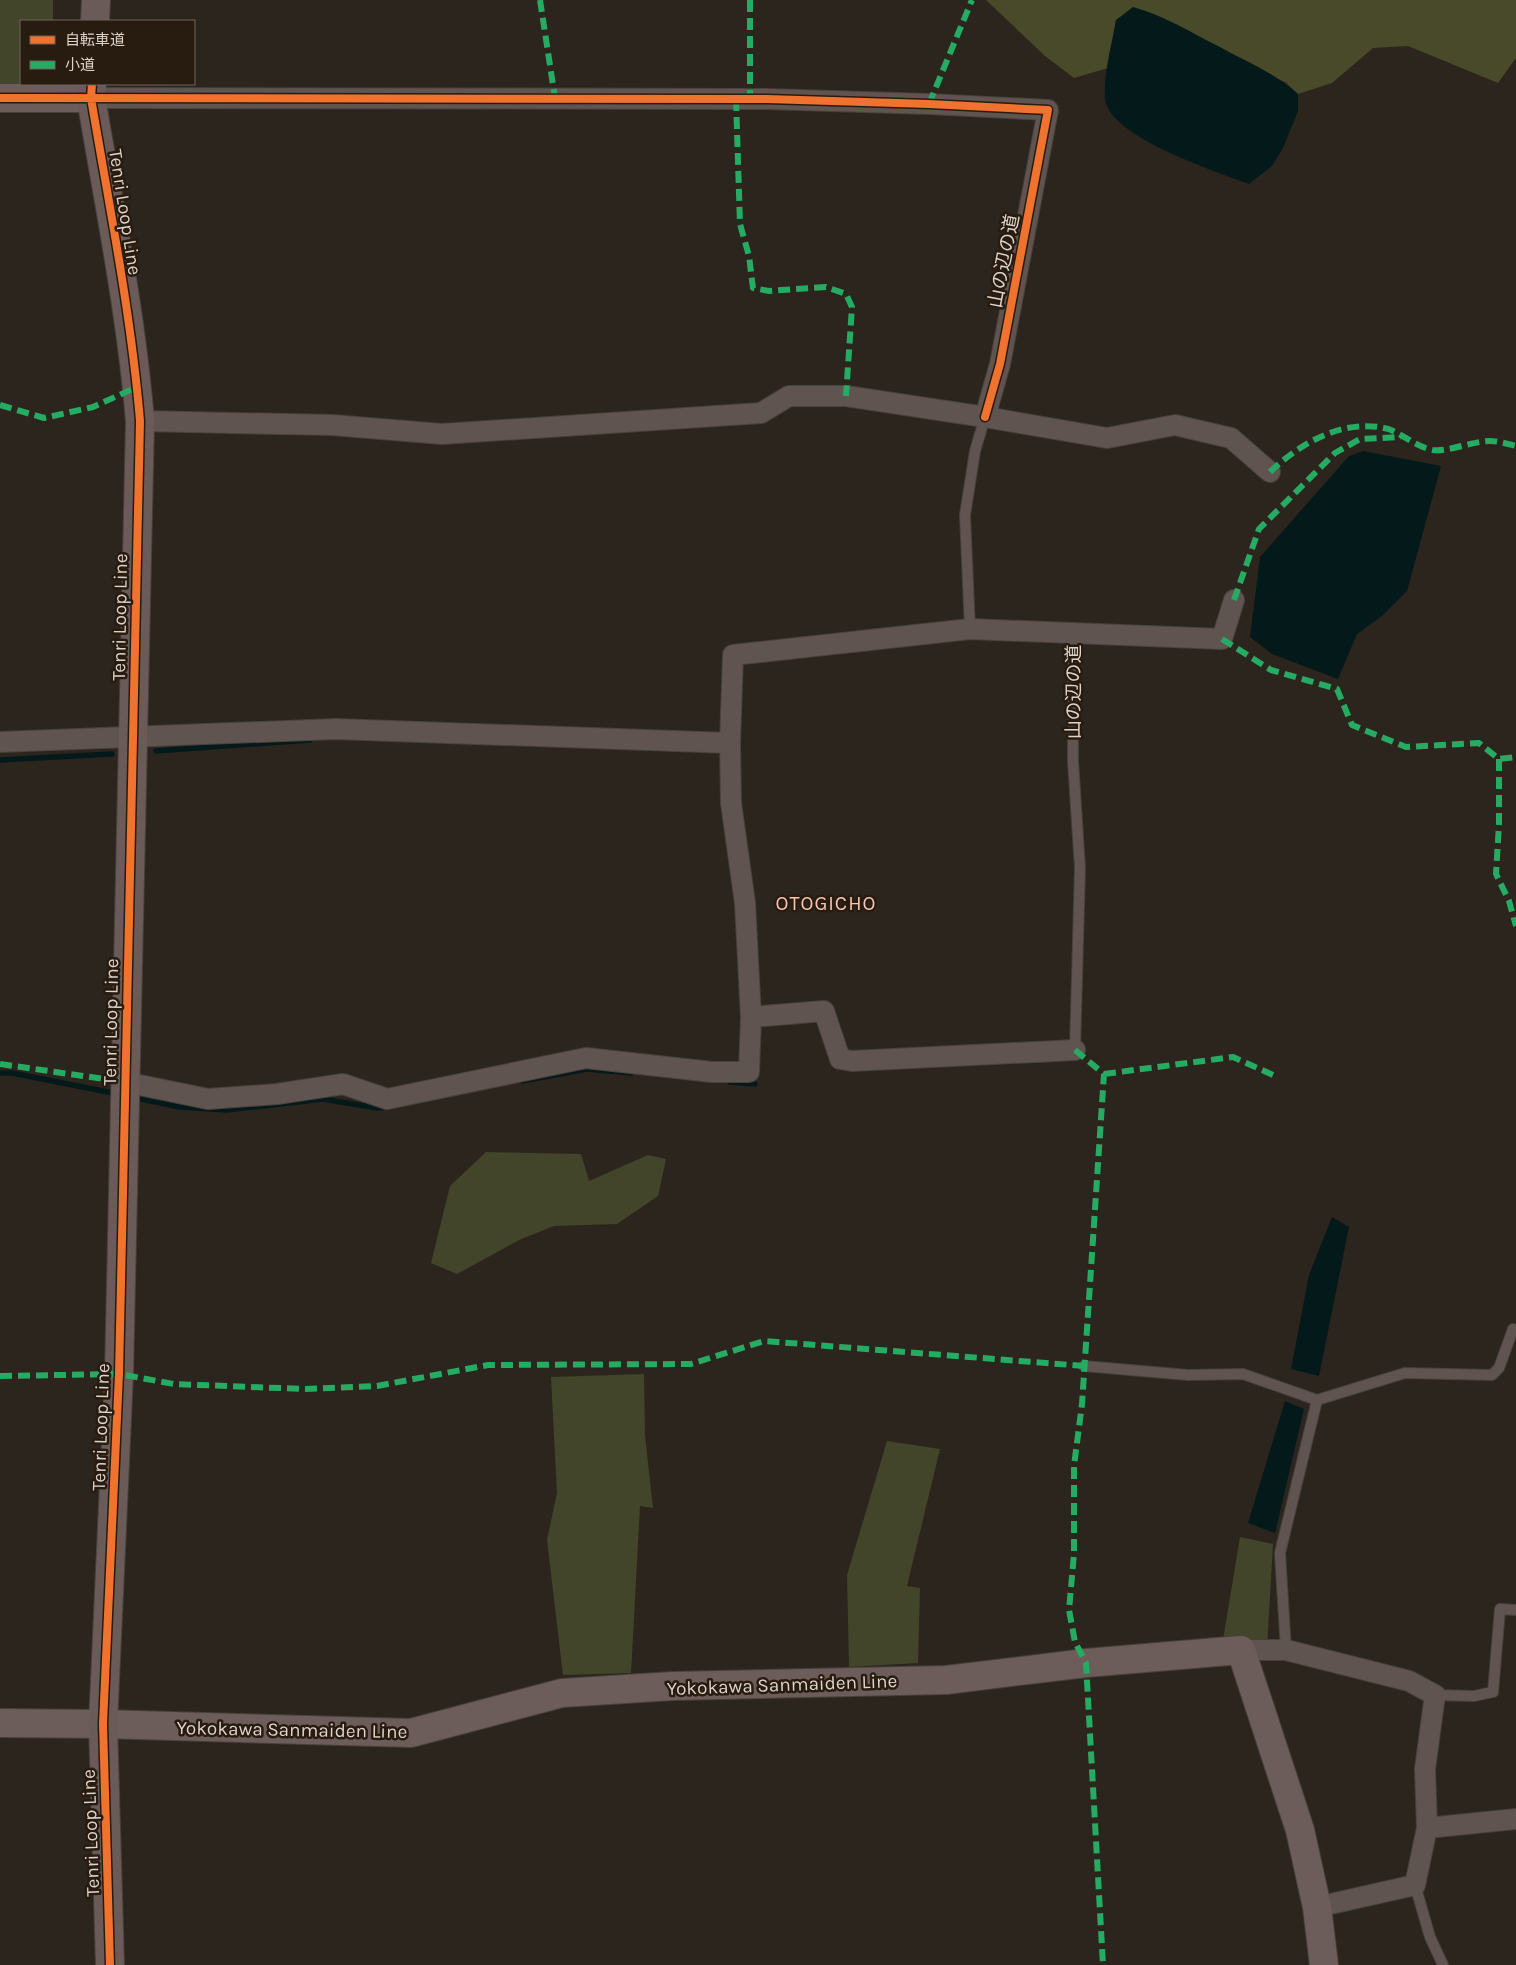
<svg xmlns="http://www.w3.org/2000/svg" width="1516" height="1965" font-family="Karla,'Noto Sans JP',sans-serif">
<rect width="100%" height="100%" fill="#2c251e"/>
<path fill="#424529" d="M0,0H53V21H21V83H0Z
M486,1152L581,1154L589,1181L648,1155L666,1159L658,1196L617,1224L554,1226L519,1240L457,1274L431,1263L450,1186Z
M644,1374L645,1436L653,1508L640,1506L631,1673L563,1675L547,1540L557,1493L551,1377Z
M887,1441L940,1449L907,1586L920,1588L918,1663L849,1667L847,1575Z
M1240,1537L1273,1544L1267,1647L1222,1646Z"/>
<path fill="#484a29" d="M986,0H1516V58L1498,83L1408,46L1373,48L1332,83L1298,94L1285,82L1116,20L1108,68L1074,78L1045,56Z"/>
<path fill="#04191a" d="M1133,7C1163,15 1190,32 1218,46C1245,61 1275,73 1298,94V111L1283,148L1272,166L1249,184C1217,172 1109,137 1105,99C1103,75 1112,44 1116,20Z
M1363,451L1441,466L1407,591L1382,616L1357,634L1338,679L1272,654L1250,637L1260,557L1349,456Z
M1332,1217L1349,1227L1319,1376L1291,1369L1309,1275Z
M1285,1401L1304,1409L1275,1533L1248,1523Z"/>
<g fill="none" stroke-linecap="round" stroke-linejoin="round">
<path stroke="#04191a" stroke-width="5.5" d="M156,751L310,740
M0,760L112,754
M0,1073H12L118,1094
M522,1081L587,1069L631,1073
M730,1082L755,1084
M132,1097L179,1107L227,1110L323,1099L377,1108L387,1107"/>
<g stroke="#47413b" stroke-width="12">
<path id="lane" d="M970,629L965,515L975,451L985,417
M1073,634V761L1080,868L1075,1050
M1084,1366L1188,1375L1243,1374L1317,1400L1405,1373L1492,1375L1499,1368L1513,1329L1516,1330
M1286,1650L1280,1553L1317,1400
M1435,1695L1474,1696L1493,1692L1500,1609L1516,1610
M1415,1885L1430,1937L1443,1965"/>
</g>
<g stroke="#47413b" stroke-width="22">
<path id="street" d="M91,98L767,99L929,104L1048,110L1000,364L985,417
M140,421L332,425L442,434L761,413L789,396H846L985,417L1107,438L1175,425L1231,438L1270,472
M0,742L336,729L730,743L733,655L970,629L1222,639L1234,600
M730,743L731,803L745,903L751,1017
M125,1082L208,1099L277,1094L343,1084L387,1099L586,1058L712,1072H749L751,1017L824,1011L840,1059L852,1061L1075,1050
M1241,1650H1286L1409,1681L1435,1695L1425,1769L1427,1828L1415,1885L1317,1907
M1427,1828L1516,1819"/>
</g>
<g stroke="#47413b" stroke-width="30">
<path id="secondary" d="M0,98H91
M0,1723L103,1724L411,1733L562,1693L673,1686L946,1680L1086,1663L1241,1650L1300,1830L1317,1907L1324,1965"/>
</g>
<g stroke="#47413b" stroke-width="30">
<path id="primary" d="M95,21L96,0
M92,84L91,98C109,205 131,313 140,421L119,1374L103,1724L110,1965"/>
</g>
<use href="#lane" stroke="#605451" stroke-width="10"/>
<use href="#street" stroke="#605451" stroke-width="20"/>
<use href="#secondary" stroke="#6c5d5a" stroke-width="28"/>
<use href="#primary" stroke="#6a5b58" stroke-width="28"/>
<path stroke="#26ab63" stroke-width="6" stroke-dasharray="12 6" stroke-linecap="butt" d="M540,0L555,98
M750,0V99
M736,99L740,224L749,256L753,288L769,291L826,287L846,294L852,307L846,396
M929,104L972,0
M0,405L44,418L93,407L137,387
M1270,472C1299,444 1342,419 1384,428C1398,430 1415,447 1433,450C1448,452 1473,441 1490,441C1498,441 1508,444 1516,446
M1234,600L1259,529L1335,453L1360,439L1401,437
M1222,639L1271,670L1337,689L1352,725L1406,747L1479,743L1499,759L1516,757
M1499,759V824L1496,874L1509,901L1516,926
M1075,1050L1104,1074L1082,1404L1074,1466V1554L1069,1610L1075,1642L1086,1663L1103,1965
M0,1064L125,1082
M1104,1074L1233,1057L1273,1075
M0,1376L119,1374L174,1384L304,1389L377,1386L488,1365L691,1364L764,1341L1084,1366"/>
<g stroke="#281b0f" stroke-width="11">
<path id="cycleway" d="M92,84L91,98C109,205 131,313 140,421L119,1374L103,1724L110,1965
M0,98L767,99L929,104L1048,110L1000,364L985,417"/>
</g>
<use href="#cycleway" stroke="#ef722f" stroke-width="8"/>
</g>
<g text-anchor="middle" stroke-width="5" stroke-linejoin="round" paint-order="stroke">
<g font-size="19" fill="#dcd3cb" stroke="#281b0f">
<text transform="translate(126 212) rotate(81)" y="7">Tenri Loop Line</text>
<text transform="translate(1003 261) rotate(-79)" y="7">山の辺の道</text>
<text transform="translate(119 617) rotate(-89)" y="7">Tenri Loop Line</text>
<text transform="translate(1073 692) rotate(-90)" y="7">山の辺の道</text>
<text transform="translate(110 1022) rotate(-89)" y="7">Tenri Loop Line</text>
<text transform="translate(100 1427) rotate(-88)" y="7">Tenri Loop Line</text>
<text transform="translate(782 1684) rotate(-2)" y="7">Yokokawa Sanmaiden Line</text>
<text transform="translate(292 1729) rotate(1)" y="7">Yokokawa Sanmaiden Line</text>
<text transform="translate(90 1833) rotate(-92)" y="7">Tenri Loop Line</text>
</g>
<g font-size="20" letter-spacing="1" fill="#f6c7b5" stroke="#281b0f">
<text x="826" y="910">OTOGICHO</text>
</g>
</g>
<rect x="20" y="20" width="175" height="65" fill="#281b0f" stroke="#70655a"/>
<rect x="30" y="36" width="25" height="8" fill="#ef722f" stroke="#70655a"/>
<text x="65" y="45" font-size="15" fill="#dcd3cb">自転車道</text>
<rect x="30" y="61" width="25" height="8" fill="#26ab63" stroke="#70655a"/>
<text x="65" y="70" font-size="15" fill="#dcd3cb">小道</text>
</svg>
